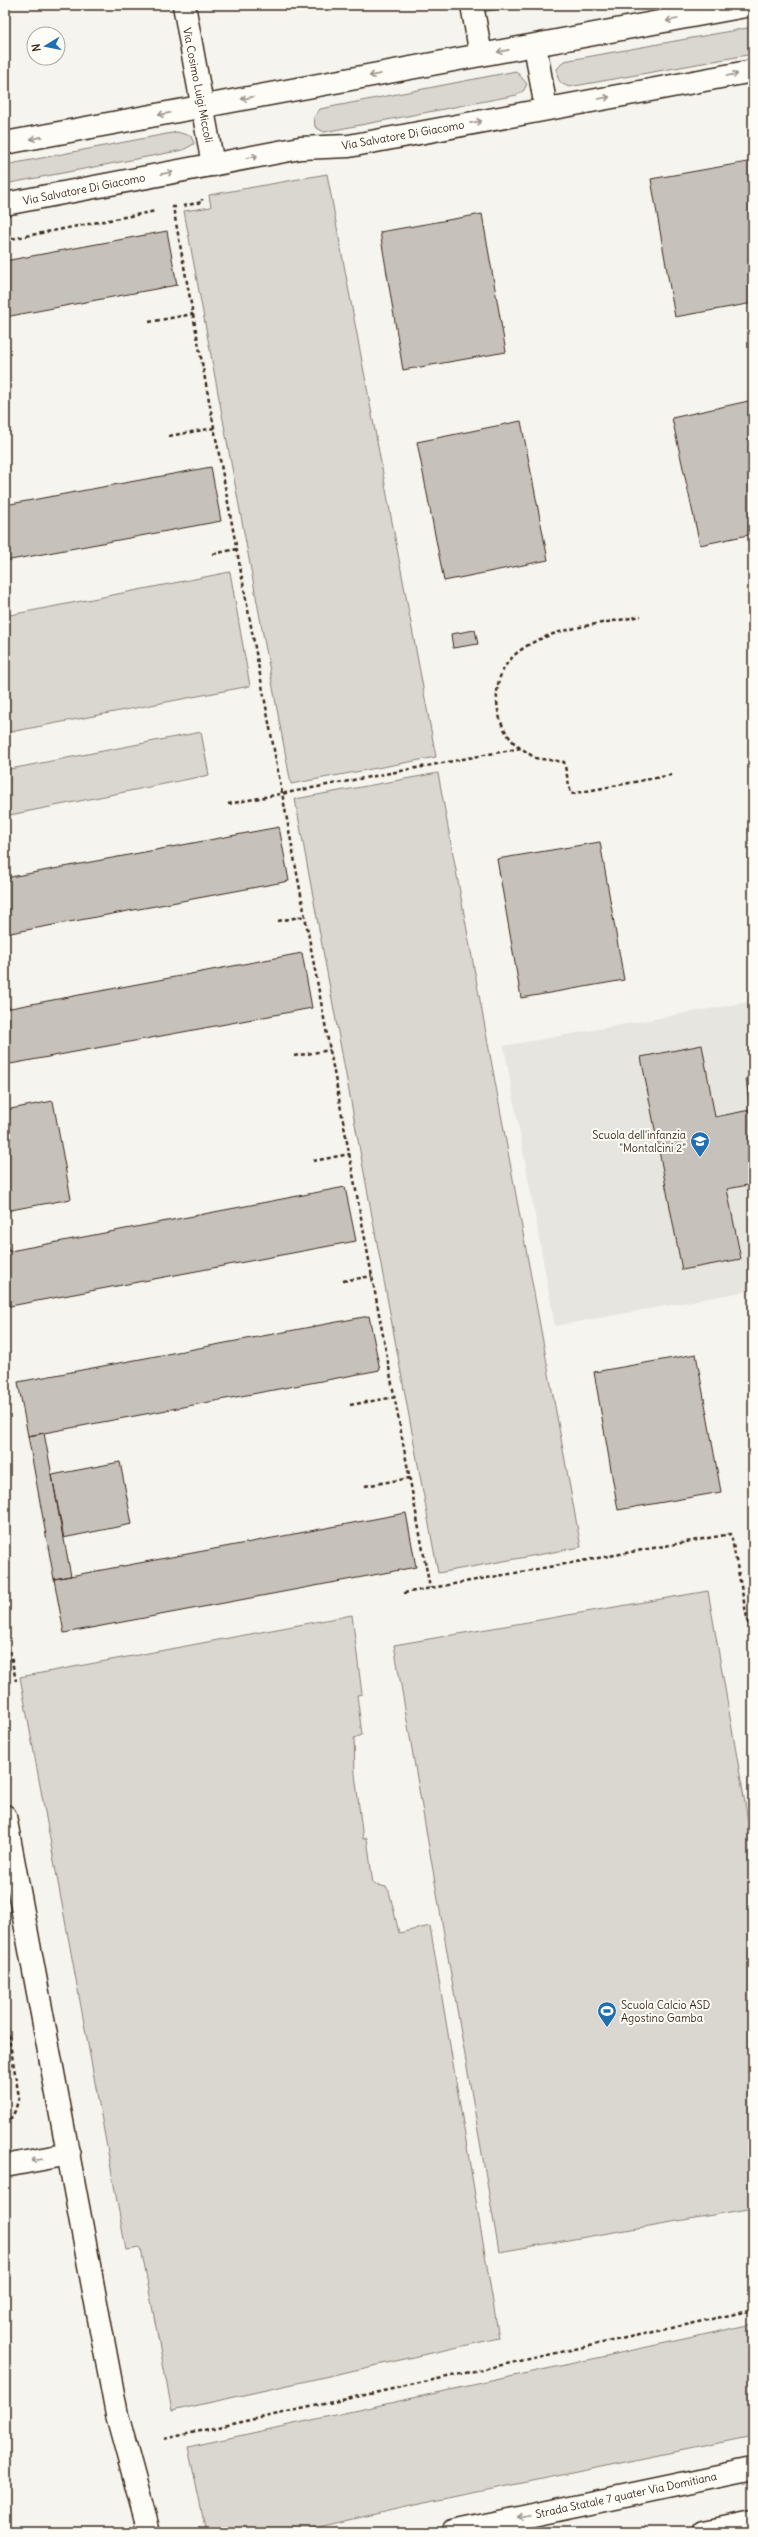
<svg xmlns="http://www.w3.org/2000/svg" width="758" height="2537" font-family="Delius,sans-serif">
<rect width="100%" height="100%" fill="#f5f4ee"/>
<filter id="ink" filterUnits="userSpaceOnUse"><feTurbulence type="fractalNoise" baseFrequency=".025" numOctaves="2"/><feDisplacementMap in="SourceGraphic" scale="8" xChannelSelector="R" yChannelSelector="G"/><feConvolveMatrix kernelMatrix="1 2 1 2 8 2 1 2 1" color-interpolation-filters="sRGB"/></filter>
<g filter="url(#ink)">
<path fill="#e7e5df" d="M753,1001V1290L555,1326L504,1046Z"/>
<path fill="#dad6d0" stroke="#8a8077" d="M482,5H522L483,12Z
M753,27V54L569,87C559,83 557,80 557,69L564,61Z
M516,71L527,84L524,90L517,95L324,132L315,127L314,117L320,109Z
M177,132L191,136L194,144L183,150L5,184V165Z
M327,174L436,757L291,784L184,211L211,207L209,195Z
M230,572L250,686L5,733V616Z
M201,732L209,775L5,816V770Z
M438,773L581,1547L438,1573L295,799Z
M708,1591L753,1849V2208L499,2252L394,1645Z
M352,1615L362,1694L357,1695L362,1735L354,1738L355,1774L363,1839L367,1838L373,1884L386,1887L389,1891L399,1933L430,1926L499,2338L172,2411L141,2248L126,2250L20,1677Z
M753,2324V2436L410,2506L297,2532H206L188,2447Z"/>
<path fill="#c7c1bb" stroke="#3b2a1e" d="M753,161V303L675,317L651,179Z
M482,214L506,352L403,370L380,232Z
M167,231L177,285L5,317V261Z
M753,400V534L700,545L672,418Z
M521,421L548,560L444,581L417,442Z
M211,467L221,521L5,561V505Z
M475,630L478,644L453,648L451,634Z
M279,827L289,881L5,934V878Z
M600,842L624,980L521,998L497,859Z
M302,953L312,1008L5,1065V1009Z
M702,1045L715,1117L750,1110L746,1078L753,1076V1184L727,1189L741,1259L682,1270L641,1057Z
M53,1101L71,1199L5,1211V1110Z
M345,1187L356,1241L5,1307V1252Z
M5,1229L9,1251L5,1252Z
M369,1316L380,1370L28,1436L18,1382Z
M696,1354L721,1492L618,1510L594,1372Z
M44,1433L71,1576L54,1579L28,1436Z
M120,1462L132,1524L63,1538L52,1475Z
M406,1513L416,1567L64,1633L54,1579Z"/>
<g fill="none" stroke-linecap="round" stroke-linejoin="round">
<g stroke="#3b2a1e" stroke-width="25">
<path id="minor" d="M184,5L213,165
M472,5L481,55
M535,45L546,109
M5,143L751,5
M5,204L300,148L349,146L753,71
M5,1816L117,2415L149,2532
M5,2166L69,2154"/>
</g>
<g stroke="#3b2a1e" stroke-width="25">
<path id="highway" d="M452,2532L753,2469
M704,2532L753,2522"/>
</g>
<path stroke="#3b2a1e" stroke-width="2.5" stroke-dasharray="4 3" stroke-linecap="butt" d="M183,206L202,202V199
M176,207H173L430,1588
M5,240L156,211
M149,322L193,314
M169,436L214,428
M213,554L237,549
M520,748C505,736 498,720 497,701C493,629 591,627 641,616
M228,804L521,748L535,758L564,762L571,794L671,775
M278,921L305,916
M294,1056L330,1050
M313,1161L350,1154
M343,1281L372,1276
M350,1405L395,1397
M365,1486L410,1478
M404,1593L731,1534L753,1649
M10,1651L16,1681
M5,2014L19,2097L15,2111L5,2128
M164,2439L753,2310"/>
<use href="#minor" stroke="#fdfcf7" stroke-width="22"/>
<use href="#highway" stroke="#fdfcf7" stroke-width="22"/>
</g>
<defs><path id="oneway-shaft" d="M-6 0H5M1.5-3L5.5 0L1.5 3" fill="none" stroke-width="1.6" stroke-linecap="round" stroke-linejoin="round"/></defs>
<g stroke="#9c938a">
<use href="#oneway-shaft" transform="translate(672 20) rotate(170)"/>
<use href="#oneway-shaft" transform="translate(503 51) rotate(169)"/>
<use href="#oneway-shaft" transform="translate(375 75) rotate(169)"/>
<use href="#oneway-shaft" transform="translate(732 75) rotate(-10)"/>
<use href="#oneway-shaft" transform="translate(247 98) rotate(169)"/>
<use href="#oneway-shaft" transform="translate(604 98) rotate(-10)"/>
<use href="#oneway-shaft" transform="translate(164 114) rotate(169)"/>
<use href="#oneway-shaft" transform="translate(476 122) rotate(-11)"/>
<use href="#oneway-shaft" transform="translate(36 138) rotate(169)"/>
<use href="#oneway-shaft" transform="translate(252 157) rotate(-11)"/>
<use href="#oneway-shaft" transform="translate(167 173) rotate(-11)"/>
<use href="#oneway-shaft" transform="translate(37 2160) rotate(170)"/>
<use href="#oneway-shaft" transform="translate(523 2516) rotate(168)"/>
</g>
</g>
<defs>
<g id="school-pin" transform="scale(1)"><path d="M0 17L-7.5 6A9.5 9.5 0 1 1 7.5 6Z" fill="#1f6fb2" stroke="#fdfcf7"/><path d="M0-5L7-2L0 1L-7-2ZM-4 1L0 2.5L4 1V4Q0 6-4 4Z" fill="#fff"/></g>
<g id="stadium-pin" transform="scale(1)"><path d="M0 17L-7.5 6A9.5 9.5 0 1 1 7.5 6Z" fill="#1f6fb2" stroke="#fdfcf7"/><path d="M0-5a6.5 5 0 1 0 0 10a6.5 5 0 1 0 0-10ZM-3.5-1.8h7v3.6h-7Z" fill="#fff"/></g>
</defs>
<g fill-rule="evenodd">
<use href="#school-pin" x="700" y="1141"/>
<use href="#stadium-pin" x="607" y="2011"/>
</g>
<g text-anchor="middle" stroke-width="4" stroke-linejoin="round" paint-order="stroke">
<g font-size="11" fill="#3b2a1e" stroke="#fdfcf7">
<text transform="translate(198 85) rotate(79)" y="4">Via Cosimo Luigi Miccoli</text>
<text transform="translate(403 135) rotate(-10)" y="4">Via Salvatore Di Giacomo</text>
<text transform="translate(84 189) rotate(-11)" y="4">Via Salvatore Di Giacomo</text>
<text transform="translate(626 2495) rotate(-12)" y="4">Strada Statale 7 quater Via Domitiana</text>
</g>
<g font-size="11" fill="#3b2a1e" stroke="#fdfcf7" text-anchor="end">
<text x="686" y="1139">Scuola dell'infanzia<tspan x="686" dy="13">"Montalcini 2"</tspan></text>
<text x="621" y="2009" text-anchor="start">Scuola Calcio ASD<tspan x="621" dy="13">Agostino Gamba</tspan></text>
</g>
</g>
<rect width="758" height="2537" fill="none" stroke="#fdfcf7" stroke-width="20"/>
<rect x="10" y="10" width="738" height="2517" fill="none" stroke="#3b2a1e" stroke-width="1.5" filter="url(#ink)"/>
<g transform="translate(46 46) rotate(260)"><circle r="19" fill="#fdfcf7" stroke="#afa8a0"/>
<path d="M0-3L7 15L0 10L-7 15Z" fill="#1f6fb2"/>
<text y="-6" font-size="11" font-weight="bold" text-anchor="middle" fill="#3b2a1e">N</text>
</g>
</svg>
